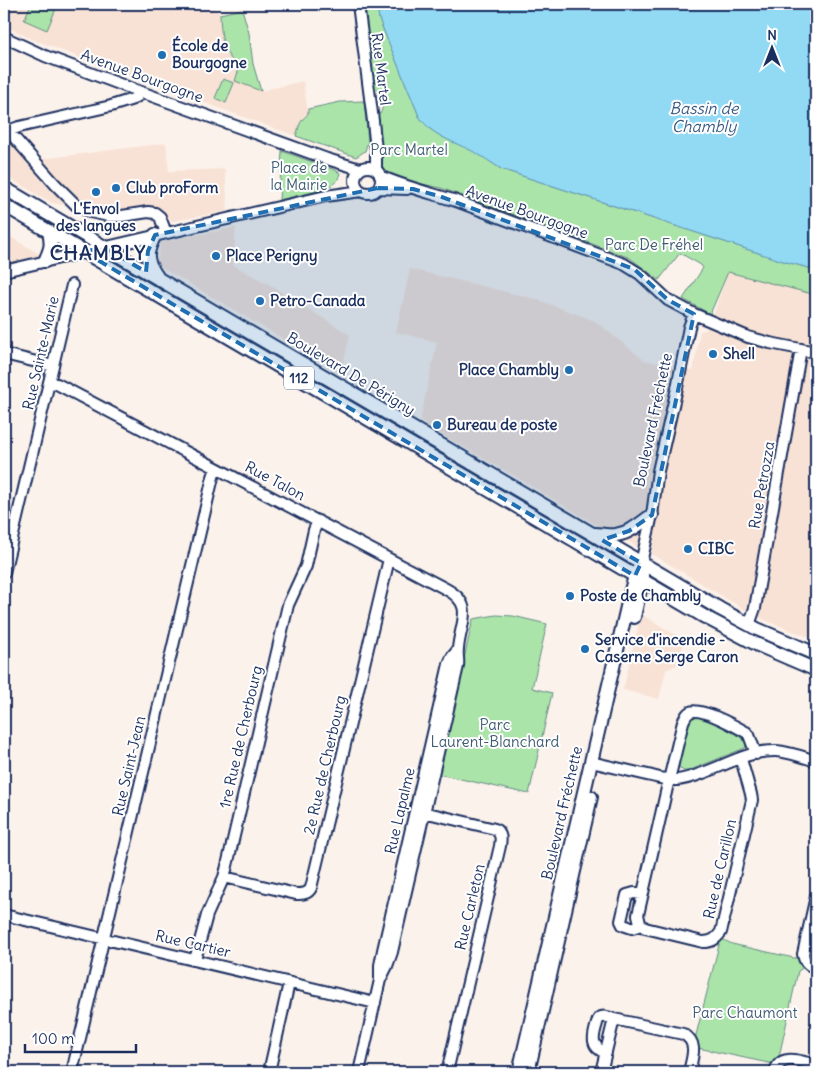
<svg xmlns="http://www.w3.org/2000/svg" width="820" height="1076" font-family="Delius,sans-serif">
<rect width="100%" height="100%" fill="#fcf2ec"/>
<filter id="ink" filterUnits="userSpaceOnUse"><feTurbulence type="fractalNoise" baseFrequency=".02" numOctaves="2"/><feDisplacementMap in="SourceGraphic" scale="10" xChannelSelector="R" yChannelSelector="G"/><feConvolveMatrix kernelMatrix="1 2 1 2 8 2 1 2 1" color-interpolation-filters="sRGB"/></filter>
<g filter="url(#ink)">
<path fill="#f8e2d5" d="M4,4H213L214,10L220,13L242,9L249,33L253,64L261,91L303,81L308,112L307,117L302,120L296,136L86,60L27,37L4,25Z
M4,136L32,167L42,159L166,143L169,171L225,169L228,211L173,221L155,207L111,212L52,203L4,175Z
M236,227L233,265L270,285L350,335L341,373L156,264L161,242Z
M4,233L41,255L4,264Z
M410,269L536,299L595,321L644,360L693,371L700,331L706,330L713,315L728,272L816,295V640L767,621L745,610L657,557L600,527L516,477L427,426L420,421L437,342L396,332Z
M641,614L671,632L684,641L679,664L666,670L659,699L623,690Z"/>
<path fill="#abe4a9" stroke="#638a84" d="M31,4H58L47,30L24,20Z
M363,4H377L379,19L419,116C430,135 452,141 471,150C481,155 491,162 501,169L783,261L816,270V295L728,272L710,314L683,299L703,268L701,265L680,253L659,280L630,258L441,188L398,179L384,173L380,164L377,116L378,113L380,114C383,108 386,98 380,92C378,90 375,89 373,88Z
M242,9L249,33L253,64L261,91L235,81L240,66C221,56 221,33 220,14Z
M223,79L234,83L226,103L215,98Z
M364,101L368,141L365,151L356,157L296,136C298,131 299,123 303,119C307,114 308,117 308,109L340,102Z
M282,151L335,170L340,173L338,180L327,189L279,200Z
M496,615L513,616L547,624L532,688L552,693L529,794L438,774L473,619Z
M694,717H702L743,736L745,737L747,744L745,748L688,771H683L679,767L678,761L687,722L689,720Z
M722,939L732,944L794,958H799L800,962L804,967L798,971L779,1057L773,1064L698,1048L695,1039L720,941Z"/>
<path fill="#92daf4" stroke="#6296b8" d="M377,4H816V270L783,261L501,169C492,163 483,157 474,152C455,142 431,136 419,116L379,19Z"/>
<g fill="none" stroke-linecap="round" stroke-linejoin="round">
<g stroke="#1b2f5e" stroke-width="14">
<path id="minor" d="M358,4L373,121L376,150V169
M4,37L45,56L130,88L327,159L360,169
M4,126L55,184L76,205L90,212L109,216H122L148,212L155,213L160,217L166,233
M8,131L19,127L111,106L133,99L138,96L140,92
M355 180a13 13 0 1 1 26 0a13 13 0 1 1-26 0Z
M380,176C405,187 431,193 456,201L624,264L640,274L668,300L694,314L748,337L770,343L816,352
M378,188L407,189
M4,271L326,196L361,191
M4,354L53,366
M49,382L57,384L446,589C476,605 460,623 458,649C457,655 459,660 458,666L392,952L387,966L380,980
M641,563L652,515L658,471L677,388L689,327L694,314
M4,573L72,285
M749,625L755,608L801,349
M741,759L751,794L752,800L721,932C716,939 712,942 703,942L645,928L640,923L638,915L667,788L683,722C685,718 686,714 690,712C701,707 735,726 746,732L749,735L756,754
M591,762C608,766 626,770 643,774C654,776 666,781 677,780C710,776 742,750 776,751C790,752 803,757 816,761
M419,811L495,829C502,834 501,839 500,846L447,1072
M224,877L296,894C302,894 308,894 311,888L389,559
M816,896L803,954C804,962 809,966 816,968
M4,915L375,1003
M641,925L632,928L623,925L621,921L627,895L634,893L643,894
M195,960L207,915L224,877L226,870L288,605L306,566L314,530L318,521
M606,1053C588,1046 594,1034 598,1020C601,1014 608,1017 614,1019
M72,1072L213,477L216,468
M269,1072L289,983
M359,1072L380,980V965L383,950L449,664L452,657L457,651
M601,1072L614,1019L683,1034C699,1042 692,1058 689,1072
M775,1072C780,1052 802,1062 816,1065"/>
</g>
<g stroke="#1b2f5e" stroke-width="16">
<path id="major" d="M4,188L720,609L757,629L816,654
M4,205L705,617L758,645L816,670
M155,235C145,254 145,260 158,278
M45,261C51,248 52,245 49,231
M595,534C602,534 609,536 616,535C630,533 641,523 652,515
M634,617L642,580V573
M519,1072L630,594L635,576L638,570
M528,1072L591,797"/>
</g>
<use href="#minor" stroke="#fff" stroke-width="10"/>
<use href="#major" stroke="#fff" stroke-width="12"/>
</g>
</g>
<path fill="#1f6fb2" fill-opacity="0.2" stroke="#1f6fb2" stroke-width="4" stroke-dasharray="10 6" stroke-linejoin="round" d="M378,188L413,189L439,196L634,269L668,300L694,314L652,515L629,531L602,540L641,563L635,576L84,252L104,247L146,272L148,251L155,235Z"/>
<g fill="#1f6fb2" stroke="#fff" stroke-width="2">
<circle cx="162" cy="55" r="5"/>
<circle cx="116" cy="188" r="5"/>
<circle cx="96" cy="192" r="5"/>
<circle cx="216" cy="256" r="5"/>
<circle cx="260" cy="301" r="5"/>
<circle cx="713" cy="354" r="5"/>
<circle cx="569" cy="370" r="5"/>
<circle cx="437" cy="425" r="5"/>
<circle cx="688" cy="549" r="5"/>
<circle cx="570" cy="596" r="5"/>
<circle cx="585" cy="649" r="5"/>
</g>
<g text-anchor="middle" stroke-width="4" stroke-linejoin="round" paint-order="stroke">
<rect fill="#fff" stroke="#5f6d8e" stroke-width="1" x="284" y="366.5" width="30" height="23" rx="4"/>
<g font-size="14" font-weight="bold" fill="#1b2f5e">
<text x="299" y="383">112</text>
</g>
<g font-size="15" font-weight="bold" fill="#1b2f5e" stroke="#fff" text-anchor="start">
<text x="172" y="51">École de<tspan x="172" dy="17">Bourgogne</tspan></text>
<text x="126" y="193">Club proForm</text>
<text x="96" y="214" text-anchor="middle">L'Envol<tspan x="96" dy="17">des langues</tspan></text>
<text x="226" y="261">Place Perigny</text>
<text x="270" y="306">Petro-Canada</text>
<text x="723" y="359">Shell</text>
<text x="559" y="375" text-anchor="end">Place Chambly</text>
<text x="447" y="430">Bureau de poste</text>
<text x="698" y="554">CIBC</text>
<text x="580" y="601">Poste de Chambly</text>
<text x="595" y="645">Service d'incendie -<tspan x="595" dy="17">Caserne Serge Caron</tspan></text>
</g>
<g font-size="15" fill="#1b2f5e" stroke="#fff">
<text transform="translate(381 69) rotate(83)" y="5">Rue Martel</text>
<text transform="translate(142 76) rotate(20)" y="5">Avenue Bourgogne</text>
<text transform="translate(527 212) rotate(20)" y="5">Avenue Bourgogne</text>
<text transform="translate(41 353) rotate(-77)" y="5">Rue Sainte-Marie</text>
<text transform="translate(351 374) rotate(31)" y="5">Boulevard De Périgny</text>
<text transform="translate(653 420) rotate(-78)" y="5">Boulevard Fréchette</text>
<text transform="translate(275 481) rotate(28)" y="5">Rue Talon</text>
<text transform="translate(762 485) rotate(-80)" y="5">Rue Petrozza</text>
<text transform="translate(241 737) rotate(-77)" y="5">1re Rue de Cherbourg</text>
<text transform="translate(325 765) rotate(-77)" y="5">2e Rue de Cherbourg</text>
<text transform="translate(129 766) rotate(-77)" y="5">Rue Saint-Jean</text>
<text transform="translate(400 811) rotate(-77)" y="5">Rue Lapalme</text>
<text transform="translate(562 813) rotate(-77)" y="5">Boulevard Fréchette</text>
<text transform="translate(720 869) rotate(-77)" y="5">Rue de Carillon</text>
<text transform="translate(470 907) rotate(-77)" y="5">Rue Carleton</text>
<text transform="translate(193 944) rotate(13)" y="5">Rue Cartier</text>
</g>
<g font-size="15" fill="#3f5c71" stroke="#fff">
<text x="409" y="155">Parc Martel</text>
<text x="299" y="173">Place de<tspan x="299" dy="17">la Mairie</tspan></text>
<text x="654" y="250">Parc De Fréhel</text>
<text x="495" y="730">Parc<tspan x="495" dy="17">Laurent-Blanchard</tspan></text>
<text x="745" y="1018">Parc Chaumont</text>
</g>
<g font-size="16" font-style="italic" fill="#395a84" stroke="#fff">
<text x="704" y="114">Bassin de<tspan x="704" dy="18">Chambly</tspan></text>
</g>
<g font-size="20" font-weight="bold" letter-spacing="1" fill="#1b2f5e" stroke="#fff">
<text x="98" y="260">CHAMBLY</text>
</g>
</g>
<rect width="820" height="1076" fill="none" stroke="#fff" stroke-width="20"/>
<rect x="10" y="10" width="800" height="1056" fill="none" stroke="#1b2f5e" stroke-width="2" filter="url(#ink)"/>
<g transform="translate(772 48)" stroke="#ffffff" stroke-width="4" paint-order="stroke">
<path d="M0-4L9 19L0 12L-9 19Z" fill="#1b2f5e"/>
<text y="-8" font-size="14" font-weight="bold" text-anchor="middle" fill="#1b2f5e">N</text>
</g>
<path d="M25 1044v8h111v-8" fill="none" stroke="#1b2f5e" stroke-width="2.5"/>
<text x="32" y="1044" font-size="15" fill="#1b2f5e" stroke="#ffffff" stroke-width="4" paint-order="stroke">100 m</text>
</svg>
